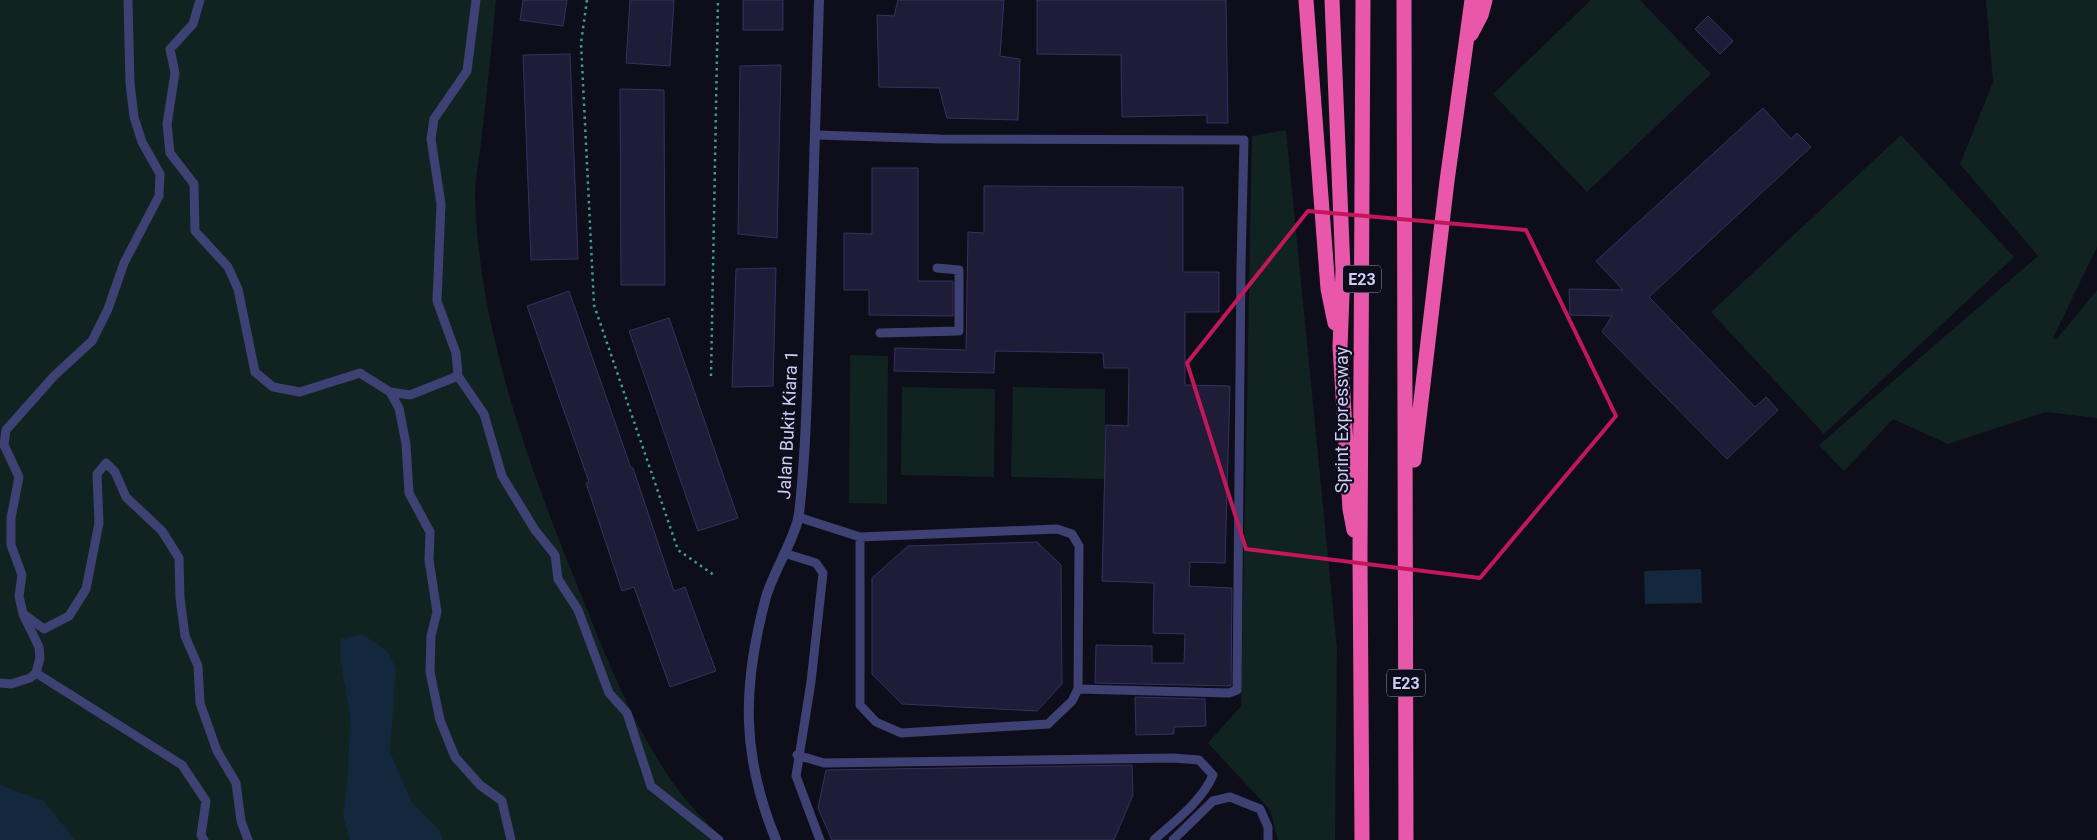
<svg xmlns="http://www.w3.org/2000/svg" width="2097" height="840" font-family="Roboto,sans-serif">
<rect width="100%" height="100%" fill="#0e0d1a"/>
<path fill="#112321" d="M0,0H496C492,45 487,90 482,135C480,155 475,177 475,197C479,332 531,473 582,597C607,660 634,727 673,783C688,804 706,822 724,840H0Z
M1591,0H1640L1711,74L1587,192L1493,94Z
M1986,0H2097V247L2053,338L2056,340L2097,290V418L2045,412L1948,444L1893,419L1844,471L1819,445L2038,256L1960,164L1993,82Z
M1286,130L1337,648L1335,840H1278L1270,810L1208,743L1241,706L1252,136Z
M1901,135L2014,257L1824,434L1711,312Z
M850,355L888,356L887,504L849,503Z
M1129,383L1230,386L1225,563L1190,562L1178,633H1153L1154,583L1102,581L1104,479L1011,477L1013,387L1105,389V458L1106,425L1128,426Z
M902,387L995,389L994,477L901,475Z"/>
<path fill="#13273d" d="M1701,569L1702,603L1645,604L1644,571Z
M362,634L387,651L396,668L390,752L411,801L439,830L443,840H350L343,816L348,775L350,715L340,658L341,639Z
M0,785L44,801L75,840H0Z"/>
<path fill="#1f1c38" stroke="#363161" d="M523,0H567L563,26L520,20Z
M630,0H674L670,66L626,63Z
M743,0H783V30H743Z
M898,0H1004L1000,56L1020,59L1018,120L947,118L939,88L879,87L877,15L894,16Z
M1037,0H1226L1228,123H1207V115L1122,117L1121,55L1037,54Z
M1708,16L1733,41L1720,54L1695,29Z
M570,54L578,259L531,260L523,55Z
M781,65L777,238L738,234L740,66Z
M620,89L664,90L665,285H621Z
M1763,108L1791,139L1797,133L1811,147L1649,297L1755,407L1766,397L1778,410L1727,459L1602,332L1612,316L1570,315L1569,289L1623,290L1596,261Z
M872,168H918V281H953V316L869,315V290H844V233L872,234Z
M984,186L1183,187V272H1219V312H1185V385L1230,386L1225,563L1190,562L1189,586L1232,588L1231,686L1095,683L1096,645L1152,646V663H1184L1185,634L1153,633L1154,583L1102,581L1106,425L1128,426L1129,368H1104L1103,353L995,351L994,373L894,371L895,348L966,350L968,232L984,233Z
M776,268L773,386L732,387L736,269Z
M569,291L631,468H633L674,591L685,587L716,671L670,687L634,587L622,591L586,483L589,482L527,306Z
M669,318L738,518L698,531L629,331Z
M1037,542L1061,565L1062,684L1037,711L902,704L872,674V578L908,546Z
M1135,697L1205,699L1206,726L1174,727V734L1136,735Z
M1132,765L1133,795L1114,840H832L818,808L826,770Z"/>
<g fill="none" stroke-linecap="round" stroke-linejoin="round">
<path stroke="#3b9d8f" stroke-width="2.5" stroke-dasharray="2.5 4" stroke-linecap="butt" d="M587,0L581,43L594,305L678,550L714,575
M711,376L718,0"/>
<path stroke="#3e4173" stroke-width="9" d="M200,0L193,24L170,49L175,73L167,124L170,153L194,184L195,231L228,267L238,289L255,372L273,387L300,392L360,373L390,392L410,395L458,376
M476,0L467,71L434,119L431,139L441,204L437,301L456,353L458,376L484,414L502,476L535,530L555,555L558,579L578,610L609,693L627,713L651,786L719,840
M817,135L940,139L1244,140L1241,265L1237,690L1229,693L1078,689
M880,333L959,331V270L937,268
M390,392L399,408L406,444L409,493L430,532L429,560L437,612L431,636L430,672L440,720L455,757L480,785L502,801L511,840
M798,517L860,537
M1057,529L1072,534L1079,546L1078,689L1072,701L1048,724L901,733L876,722L860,705V537Z
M784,553L816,563L823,573L811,682L796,776L820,840
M25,615L44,629L69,616L86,589L99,523L97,474L106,463L115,472L126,497L162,531L179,558L180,598L185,636L198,666L200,703L217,751L236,783L241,821L248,840
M36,673L182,765L206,801L201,835L204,840
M0,683L11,684L30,678L36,673L40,658L39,647L23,614L19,596L22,575L11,545V518L19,477L4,445L6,430L54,376L92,341L108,309L124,263L159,196L160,174L142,142L134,117L130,83L128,0
M797,755L824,763L1173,758L1199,760L1213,775C1202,801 1175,821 1154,840
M1173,840L1213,801L1230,797L1260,809L1268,827V840"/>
<path stroke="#3e4173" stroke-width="10" d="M776,840C741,755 742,686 766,597C773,572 796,537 799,514C806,453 807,391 809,330C813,220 815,110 819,0"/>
<path stroke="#e857aa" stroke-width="15" d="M1306,0L1328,289L1335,323
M1332,0L1343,270L1340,347L1350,509L1354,530
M1404,0L1406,840
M1471,34L1481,15L1485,0
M1414,460L1447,181L1472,0
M1362,840L1360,558L1363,0"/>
</g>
<path fill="none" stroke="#c2185b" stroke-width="4" stroke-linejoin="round" d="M1308,211L1526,230L1616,416L1480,578L1246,549L1187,363Z"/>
<g text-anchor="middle" stroke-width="4.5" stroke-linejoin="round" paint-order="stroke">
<g fill="#0e0d1a" stroke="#9493b5" stroke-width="1">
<rect x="1343" y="265.5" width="38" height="27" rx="4"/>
<rect x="1387" y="669.5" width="38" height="27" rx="4"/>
</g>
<g font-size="16" font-weight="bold" fill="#cecdf8">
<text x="1362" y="285">E23</text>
<text x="1406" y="689">E23</text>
</g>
<g font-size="18" fill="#cecdf8" stroke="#0e0d1a">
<text transform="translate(1342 420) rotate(-90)" y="6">Sprint Expressway</text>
<text transform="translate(788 425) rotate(-87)" y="6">Jalan Bukit Kiara 1</text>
</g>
</g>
</svg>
